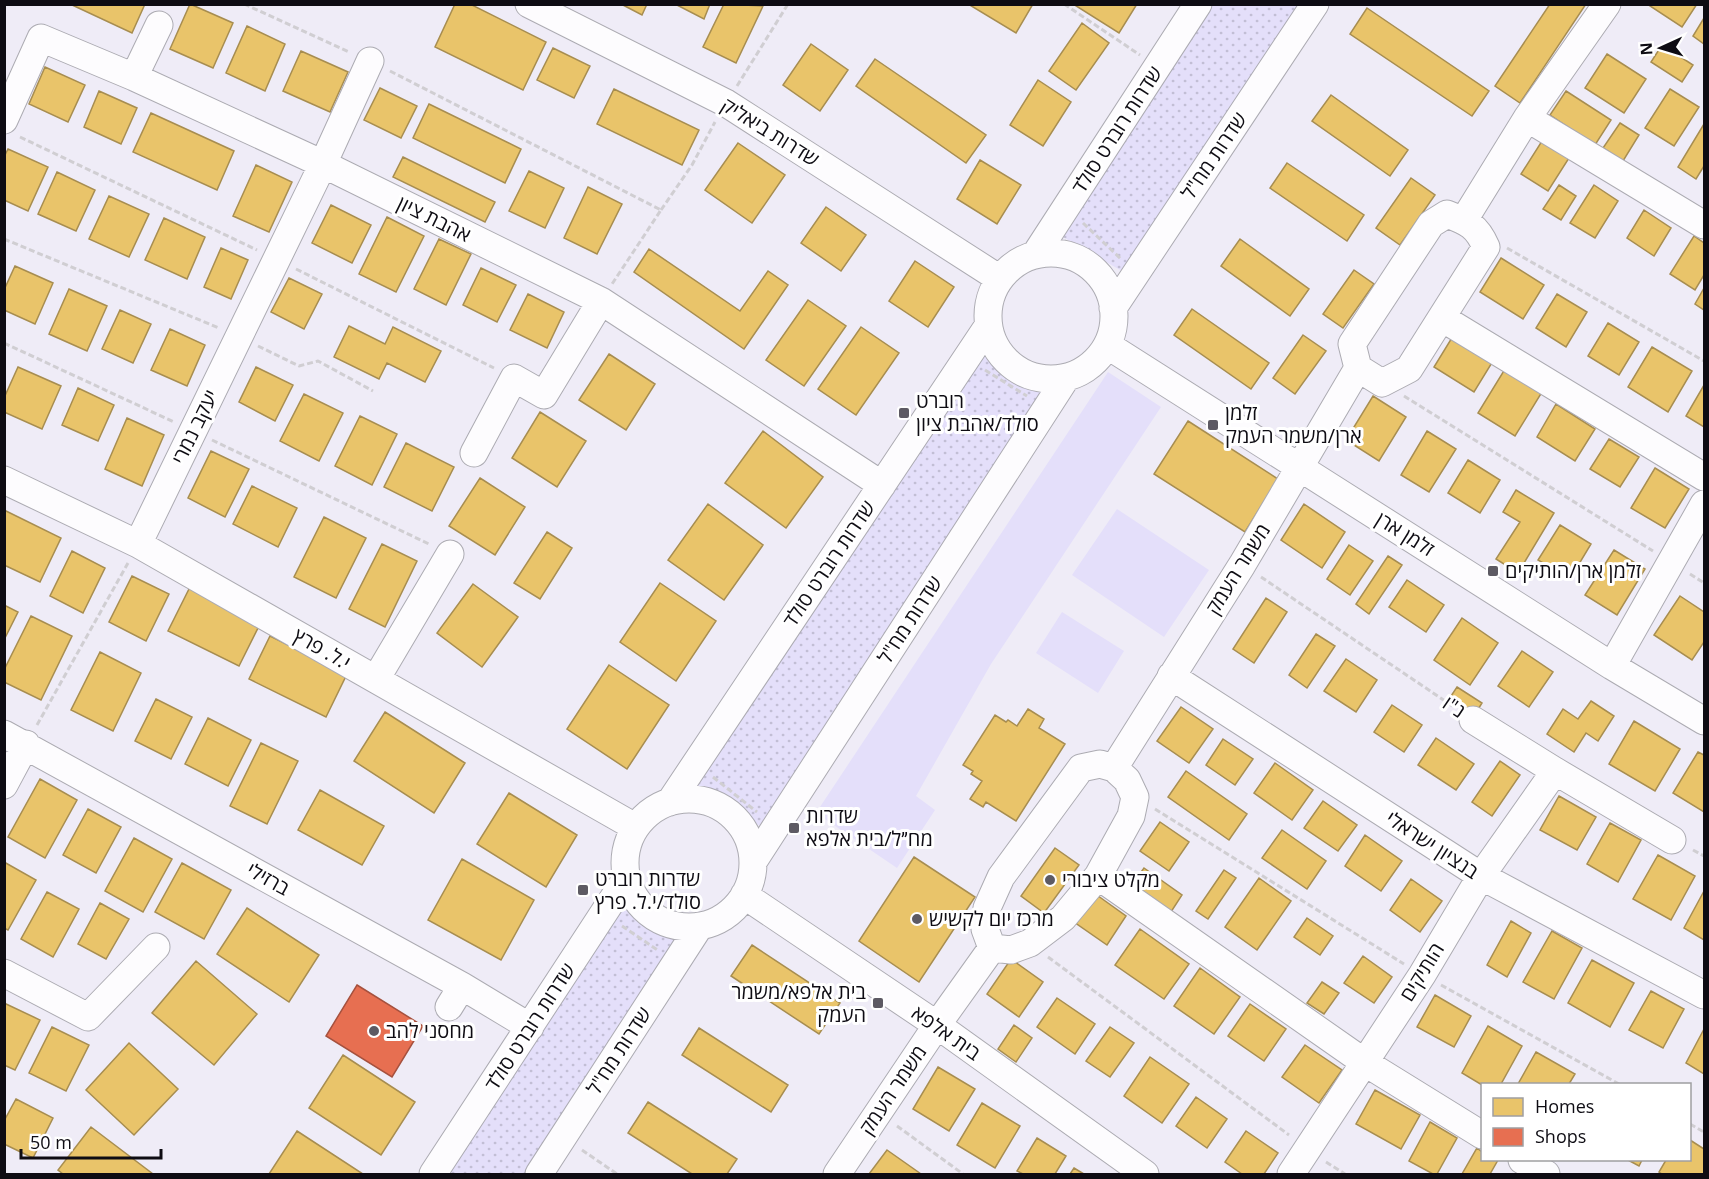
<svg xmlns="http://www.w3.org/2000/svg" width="1709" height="1179" font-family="'Open Sans',Heebo,sans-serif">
<defs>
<pattern id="park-dots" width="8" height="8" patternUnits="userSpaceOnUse" patternTransform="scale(1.5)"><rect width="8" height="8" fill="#e4dffa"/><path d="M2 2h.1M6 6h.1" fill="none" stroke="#c2bed5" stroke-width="1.8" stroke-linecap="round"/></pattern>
</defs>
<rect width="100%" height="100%" fill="#efecf7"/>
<path fill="#e4dffa" d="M1108,372L1161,407L991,664L916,796L935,810L897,868L816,813Z
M1117,509L1209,570L1164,637L1072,575Z
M1062,612L1124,651L1098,693L1036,653Z"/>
<path fill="url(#park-dots)" d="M1207,5H1311L1134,278L1056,233Z
M979,352L1052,398L767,830L690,784Z
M619,902L681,943L533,1174H441Z"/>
<path fill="#e9c46a" stroke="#a78d50" stroke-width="1.5" d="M70,4H145L132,33Z
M190,4L233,23L213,68L170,49Z
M455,4H470L546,42L523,90L435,47Z
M621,4H647L642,15Z
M675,4H710L704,19Z
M724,4L763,6L736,63L703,47Z
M968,4H1033L1016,33Z
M1073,4H1137L1119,33Z
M1550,4H1586L1520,103L1495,86Z
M1647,4H1697L1682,27Z
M1367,8L1489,91L1472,116L1350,34Z
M1704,18V44L1693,36Z
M1082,23L1109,43L1076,90L1049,71Z
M247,26L285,44L265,91L226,73Z
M811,44L848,70L820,111L783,85Z
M1662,45L1693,65L1682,82L1651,62Z
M553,48L590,66L574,98L537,80Z
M301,51L348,72L330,112L283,91Z
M1607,54L1646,79L1624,113L1585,88Z
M875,59L986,135L966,163L856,86Z
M45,67L85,85L68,122L29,104Z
M1038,80L1071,102L1043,146L1010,125Z
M380,88L417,106L401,138L364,120Z
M614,89L699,130L682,165L597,124Z
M1670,89L1699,107L1674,146L1645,128Z
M99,91L137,108L121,144L84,127Z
M1566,91L1611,120L1595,145L1550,115Z
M1331,95L1408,150L1390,176L1312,121Z
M429,104L521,149L505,183L413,138Z
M151,113L234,151L217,190L133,152Z
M1620,123L1639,135L1623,161L1603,148Z
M1704,124V166L1696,179L1678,167Z
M1542,141L1569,158L1548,191L1521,174Z
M738,143L785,175L752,223L705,190Z
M8,149L48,167L28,211L4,200V157Z
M403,157L495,202L485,222L393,177Z
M980,160L1021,185L997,224L957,199Z
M1287,163L1364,215L1347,241L1270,188Z
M256,165L292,182L269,232L233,216Z
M529,171L564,188L545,228L509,211Z
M57,172L95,190L76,231L38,214Z
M1411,178L1435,195L1400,245L1376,228Z
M1559,185L1576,196L1561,220L1543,209Z
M1594,185L1618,201L1595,238L1570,223Z
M588,187L622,204L597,254L564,238Z
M109,196L149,214L129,257L89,239Z
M331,205L371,225L352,263L312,243Z
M826,207L866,235L841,271L801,243Z
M1644,210L1671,228L1654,256L1627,238Z
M387,217L424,236L396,292L359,274Z
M164,218L205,237L187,279L145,260Z
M1694,236L1704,243V275L1695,290L1670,274Z
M439,239L471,254L446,305L414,289Z
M1240,239L1309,289L1290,316L1221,266Z
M221,248L248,260L231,299L204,287Z
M649,249L740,311L768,271L788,285L744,349L634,272Z
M1501,258L1544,285L1523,319L1480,292Z
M915,261L954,287L928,327L889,301Z
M15,266L53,283L35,324L4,310V290Z
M481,268L516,285L497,322L463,305Z
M1354,270L1374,284L1343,328L1323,314Z
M289,278L322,294L304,329L271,312Z
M1704,288V310L1695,304Z
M69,289L107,306L87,351L49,334Z
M528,294L564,312L547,348L510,330Z
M1557,294L1587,312L1566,347L1536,328Z
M808,300L846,326L804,386L766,360Z
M1192,309L1269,363L1251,389L1174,335Z
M120,310L151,324L133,363L102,349Z
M1608,323L1639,342L1619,375L1588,356Z
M349,326L385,344L393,327L441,351L425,382L387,363L379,379L334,357Z
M861,327L899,353L856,415L818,389Z
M170,329L205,345L187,386L151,370Z
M1303,335L1326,351L1295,394L1273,378Z
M1453,336L1493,361L1474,392L1434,367Z
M1652,347L1692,371L1668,412L1628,387Z
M609,354L655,384L626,430L579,400Z
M18,367L61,386L42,429L4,412V398Z
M256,367L293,385L275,421L239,402Z
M1505,369L1542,392L1515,436L1478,413Z
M1704,385V427L1686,416Z
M78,388L114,405L98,441L62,425Z
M304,394L343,413L319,461L280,441Z
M1373,396L1406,417L1379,461L1346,440Z
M1556,404L1595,429L1575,461L1537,437Z
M540,412L586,441L557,487L512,458Z
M360,416L397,434L372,485L335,466Z
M127,418L164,435L142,486L105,469Z
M1188,421L1278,479L1245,532L1154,474Z
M763,431L823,477L786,528L725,483Z
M1427,431L1456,449L1429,492L1401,475Z
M1609,439L1639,457L1620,487L1590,469Z
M406,443L454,467L432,511L384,487Z
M211,451L249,469L225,517L188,498Z
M1468,460L1500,480L1480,513L1448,493Z
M1655,468L1689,489L1665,528L1631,508Z
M480,478L525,507L495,555L449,526Z
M252,486L297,508L278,547L233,524Z
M1516,490L1554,513L1518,573L1496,559L1520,522L1503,512Z
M708,504L763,545L724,600L668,560Z
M1304,504L1345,532L1322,568L1281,540Z
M4,510L61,538L40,582L4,565Z
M324,517L366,538L336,598L294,577Z
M1560,525L1591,544L1570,579L1538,560Z
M547,532L572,548L540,599L514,583Z
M382,544L417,561L385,627L349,609Z
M1349,545L1373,561L1350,595L1327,579Z
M1614,550L1645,569L1617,615L1585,595Z
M72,551L105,568L83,613L50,596Z
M1388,556L1402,565L1369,614L1356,604Z
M132,576L169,594L146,641L109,622Z
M1407,580L1444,605L1426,632L1389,607Z
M660,583L716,621L676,681L620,642Z
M473,584L518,617L482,667L437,633Z
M190,587L261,622L239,666L168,631Z
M1680,596L1704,612V642L1692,660L1654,635Z
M1266,598L1287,612L1254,663L1233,649Z
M4,605L18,612L4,640Z
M31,616L72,636L41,700L4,682V670Z
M1462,618L1498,643L1470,685L1434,660Z
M1316,634L1335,646L1307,688L1289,675Z
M270,636L347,674L326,717L249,679Z
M1522,651L1553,672L1529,707L1498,686Z
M100,652L141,673L113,731L71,710Z
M1346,659L1377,680L1356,712L1324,691Z
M609,665L669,705L627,769L567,729Z
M1457,687L1482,703L1474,716L1449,699Z
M156,699L192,717L171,759L135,741Z
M1591,701L1614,716L1598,741L1586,733L1574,752L1547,734L1563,709L1578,719Z
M1392,705L1422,725L1404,752L1374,732Z
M1181,707L1213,729L1189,763L1157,741Z
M1028,709L1044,719L1039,728L1065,744L1016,821L986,802L983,807L970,799L982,781L971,774L973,771L963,765L995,715L1006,722L1008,720L1017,726Z
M385,712L465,763L434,813L354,761Z
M208,718L251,740L228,786L185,764Z
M1634,721L1680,749L1655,791L1609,764Z
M1436,738L1474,764L1456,790L1418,765Z
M1223,739L1253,759L1235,785L1206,765Z
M261,743L298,761L267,824L230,806Z
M1698,752L1704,755V812L1673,793Z
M1500,761L1520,775L1492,816L1472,802Z
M1275,763L1313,790L1292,820L1254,793Z
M1186,771L1247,814L1229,840L1168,797Z
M40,779L77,800L45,858L8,837Z
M320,790L384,826L362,865L298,830Z
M509,793L577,835L546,887L477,844Z
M1559,796L1596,817L1577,850L1540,830Z
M1323,801L1357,825L1338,851L1304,828Z
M88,809L121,827L96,873L63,855Z
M1160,822L1189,842L1169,871L1140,851Z
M1610,823L1641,840L1618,882L1587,864Z
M1282,830L1326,861L1307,889L1262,858Z
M1365,835L1402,861L1381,891L1345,866Z
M134,838L172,859L143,912L105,891Z
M1055,848L1079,865L1044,913L1021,896Z
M1658,855L1695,876L1671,920L1633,899Z
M914,857L975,897L919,982L859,941Z
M462,859L534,900L501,960L428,920Z
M4,862L36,880L8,930L4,928Z
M182,863L231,890L204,939L155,912Z
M1144,868L1182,895L1169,915L1130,887Z
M1224,870L1236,878L1208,919L1196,911Z
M1259,878L1291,901L1257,950L1225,927Z
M1411,879L1442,901L1420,932L1390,910Z
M1704,891V940L1684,928Z
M47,892L79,909L53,957L21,939Z
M1094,893L1126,916L1107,945L1074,922Z
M100,903L129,919L106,959L78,944Z
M247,908L319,955L289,1002L217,954Z
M1307,918L1333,936L1320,955L1294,937Z
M1511,921L1531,933L1507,977L1487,965Z
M1140,929L1189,964L1164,999L1115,965Z
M1552,931L1582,948L1554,999L1523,982Z
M752,945L840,1003L819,1034L731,976Z
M1363,956L1392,977L1374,1003L1344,983Z
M1011,959L1043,982L1019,1017L987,994Z
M1592,960L1634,983L1610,1027L1568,1003Z
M196,961L257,1014L214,1065L152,1013Z
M1200,968L1240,997L1214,1034L1174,1006Z
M1322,982L1339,993L1324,1014L1307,1003Z
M1651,991L1684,1009L1663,1048L1629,1030Z
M1435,995L1471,1016L1454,1047L1417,1027Z
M1057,998L1095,1024L1075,1054L1037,1027Z
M4,1003L40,1020L15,1070L4,1065Z
M1250,1004L1286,1029L1264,1061L1228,1036Z
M1014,1025L1032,1038L1016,1062L998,1049Z
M1488,1026L1522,1046L1501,1084L1482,1085L1462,1073Z
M52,1027L89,1045L66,1091L29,1073Z
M1110,1027L1134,1043L1110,1077L1086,1061Z
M699,1028L788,1085L771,1112L682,1055Z
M1704,1029V1074L1686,1063Z
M129,1043L178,1089L134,1135L86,1090Z
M1305,1045L1342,1070L1319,1103L1282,1077Z
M1536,1052L1575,1074L1569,1084H1518Z
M343,1055L415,1102L381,1155L309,1108Z
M1150,1057L1189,1084L1162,1123L1124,1096Z
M938,1067L975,1089L949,1131L913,1109Z
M1375,1090L1420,1115L1401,1149L1356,1124Z
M1196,1097L1227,1119L1207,1148L1176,1126Z
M16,1099L53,1118L33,1158L4,1144V1121Z
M648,1102L737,1159L727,1174H692L628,1133Z
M982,1103L1020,1126L995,1168L957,1145Z
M1430,1122L1457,1138L1437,1174H1433L1409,1161Z
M91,1127L153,1174H63L58,1170Z
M297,1131L363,1174H269Z
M1246,1131L1278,1153L1264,1174H1242L1225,1162Z
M1037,1138L1066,1156L1055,1174H1023L1017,1171Z
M1690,1140L1704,1149V1174H1662L1659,1172L1666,1160H1690Z
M1477,1148L1482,1152V1160H1498L1490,1174H1462Z
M887,1150L921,1174H869Z
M1628,1160H1642L1639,1166Z
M1074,1168L1084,1174H1070Z"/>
<path fill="#e76f51" stroke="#a6513e" stroke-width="1.5" d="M357,985L423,1026L392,1077L326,1036Z"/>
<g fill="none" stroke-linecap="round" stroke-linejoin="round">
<g stroke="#acabb2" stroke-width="29">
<path id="minor" d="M529,4L726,103L1000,279
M134,77L159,25
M1527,118L1704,225
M4,120L41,38L134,77L323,164L601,301L882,485
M1447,214C1468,222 1477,226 1486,247L1409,369L1382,383L1358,368L1352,344L1431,224Z
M1464,220L1527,118L1607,4
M988 316a63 63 0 1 1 126 0a63 63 0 1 1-126 0Z
M1035,255L1198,4
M1113,308L1315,4
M1442,318L1704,477
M1107,345L1612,666L1704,721
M474,453L514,378L544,395L601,301
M4,480L138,544L635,827
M138,544L323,164L370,61
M1612,666L1704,504
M1171,676L1481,876L1704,995
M376,679L450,554
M1473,720L1555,771L1672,840
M4,734L462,986L530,1027
M1100,764L1114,768L1127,780L1135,797L1131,816L1098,876L1063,918L1030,943L1011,950L992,948L985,929L987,908L1001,877L1081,768Z
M1114,768L1242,565L1358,368
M4,785L26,744
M625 863a64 64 0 1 1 128 0a64 64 0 1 1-128 0Z
M670,802L988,326
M753,862L1066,378
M1098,876L1364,1062L1482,1135
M744,895L937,1025L1145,1174
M4,973L88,1017L156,947
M449,1007L462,986
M1522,1160L1546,1174
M433,1174L626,879
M539,1174L699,927
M837,1174L937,1025L992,948
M1291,1174L1422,975L1481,876L1555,771"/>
</g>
<path stroke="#d0ced2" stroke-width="3" stroke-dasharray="6 3" stroke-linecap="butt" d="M244,4L349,52
M1064,4L1140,55
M390,71L661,210L612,284
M737,86L788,4
M20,137L257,250
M661,210L692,165L715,122
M1083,223L1121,259
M4,239L219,328
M1507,248L1704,361
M296,269L494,368
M4,343L174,422
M258,346L299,366L318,361L373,391
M985,370L1027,396
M1404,396L1653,551
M212,440L431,545
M1690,574L1704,583
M1261,577L1454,707
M37,725L128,563
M713,777L757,812
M1155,809L1404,964
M1693,850L1704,856
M622,926L659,951
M1048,957L1289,1135
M1441,985L1619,1084
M1690,1124L1704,1132
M897,1126L963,1174
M582,1150L617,1174
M1326,1162L1345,1174"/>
<use href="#minor" stroke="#fdfcfe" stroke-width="27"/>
</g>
<g fill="#5d5a63" stroke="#fff" stroke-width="2">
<rect x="898" y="407" width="12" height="12" rx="3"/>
<rect x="1207" y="419" width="12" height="12" rx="3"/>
<rect x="1487" y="565" width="12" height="12" rx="3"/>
<rect x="788" y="822" width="12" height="12" rx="3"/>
<circle cx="1050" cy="880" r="6"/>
<rect x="577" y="884" width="12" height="12" rx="3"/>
<circle cx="917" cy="919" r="6"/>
<rect x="872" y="997" width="12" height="12" rx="3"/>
<circle cx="374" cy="1031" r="6"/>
</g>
<g text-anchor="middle" stroke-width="6" stroke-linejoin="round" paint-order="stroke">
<g font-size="20" fill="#0e0c13" stroke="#fff">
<text transform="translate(1117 130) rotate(-57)" y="7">שדרות רוברט סולד</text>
<text transform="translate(770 132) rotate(32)" y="7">שדרות ביאליק</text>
<text transform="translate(1214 156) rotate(-56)" y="7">שדרות מח"ל</text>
<text transform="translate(434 219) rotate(26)" y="7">אהבת ציון</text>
<text transform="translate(195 427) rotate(-64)" y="7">יעקב נמרי</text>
<text transform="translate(1405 534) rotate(32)" y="7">זלמן ארן</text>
<text transform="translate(829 564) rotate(-56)" y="7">שדרות רוברט סולד</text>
<text transform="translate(1238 569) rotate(-58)" y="7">משמר העמק</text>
<text transform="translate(910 620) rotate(-57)" y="7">שדרות מח"ל</text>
<text transform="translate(322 649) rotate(30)" y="7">י.ל. פרץ</text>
<text transform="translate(1454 707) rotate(34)" y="7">נ"ו</text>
<text transform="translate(1432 845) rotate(33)" y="7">בנציון ישראלי</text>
<text transform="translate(268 879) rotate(29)" y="7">ברזילי</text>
<text transform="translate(1422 972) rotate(-58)" y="7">הותיקים</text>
<text transform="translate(530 1027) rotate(-57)" y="7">שדרות רוברט סולד</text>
<text transform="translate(946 1033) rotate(35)" y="7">בית אלפא</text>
<text transform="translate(619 1051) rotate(-57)" y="7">שדרות מח"ל</text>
<text transform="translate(893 1090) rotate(-56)" y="7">משמר העמק</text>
</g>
<g font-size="20" fill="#0e0c13" stroke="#fff" text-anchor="start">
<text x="916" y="408">רוברט<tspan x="916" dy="23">סולד/אהבת ציון</tspan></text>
<text x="1225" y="420">זלמן<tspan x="1225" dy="23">ארן/משמר העמק</tspan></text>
<text x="1505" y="578">זלמן ארן/הותיקים</text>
<text x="806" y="823">שדרות<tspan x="806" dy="23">מח״ל/בית אלפא</tspan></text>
<text x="595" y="886">שדרות רוברט<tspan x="595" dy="23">סולד/י.ל. פרץ</tspan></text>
<text x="1062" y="887">מקלט ציבורי</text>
<text x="929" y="926">מרכז יום לקשיש</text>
<text x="866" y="999" text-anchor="end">בית אלפא/משמר<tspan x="866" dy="23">העמק</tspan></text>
<text x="386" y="1038">מחסני להב</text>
</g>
</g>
<rect width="1709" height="1179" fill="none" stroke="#0e0c13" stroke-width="12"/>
<rect x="1481" y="1083" width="210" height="78" fill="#ffffff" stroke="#9f9ea1" stroke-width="1.5"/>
<rect x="1493" y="1098" width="30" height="18" fill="#e9c46a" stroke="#9f9ea1" stroke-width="1.5"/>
<text x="1535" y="1113" font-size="18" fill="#0e0c13">Homes</text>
<rect x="1493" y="1128" width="30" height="18" fill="#e76f51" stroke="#9f9ea1" stroke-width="1.5"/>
<text x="1535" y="1143" font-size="18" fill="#0e0c13">Shops</text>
<g transform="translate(1661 48) rotate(266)" stroke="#ffffff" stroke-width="4.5" paint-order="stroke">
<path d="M0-4.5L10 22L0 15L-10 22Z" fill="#0e0c13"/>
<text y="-9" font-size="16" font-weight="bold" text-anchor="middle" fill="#0e0c13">N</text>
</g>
<path d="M21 1149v9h140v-9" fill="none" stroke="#0e0c13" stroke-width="3"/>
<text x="30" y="1149" font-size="18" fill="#0e0c13" stroke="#ffffff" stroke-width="4.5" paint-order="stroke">50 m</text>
</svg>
